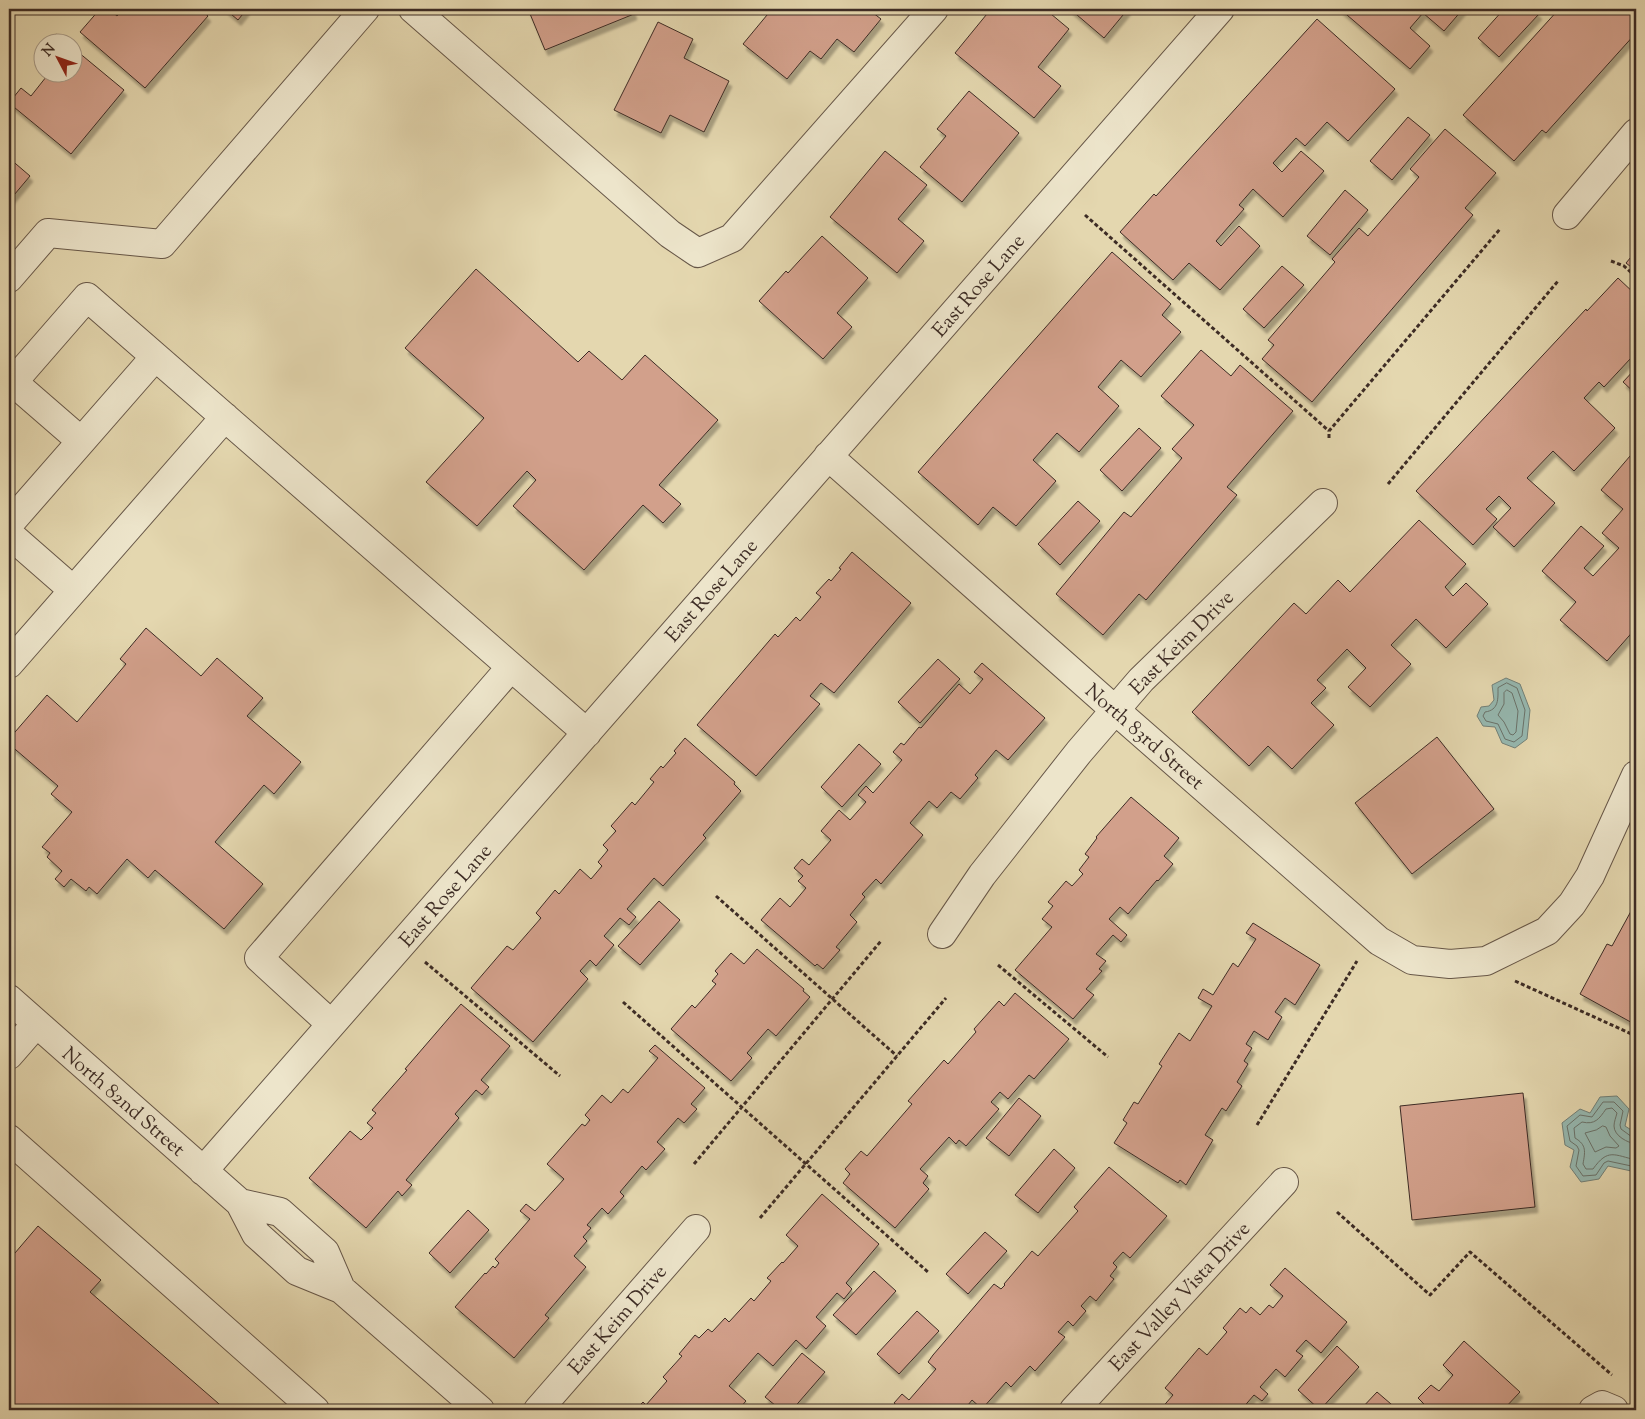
<svg xmlns="http://www.w3.org/2000/svg" width="1645" height="1419" font-family="'Sorts Mill Goudy',serif">
<defs>
<filter id="shadow"><feDropShadow dx="3" dy="5.5" stdDeviation="1" flood-color="#0004"/></filter>
</defs>
<rect width="100%" height="100%" fill="#e4d7af"/>
<filter id="stains"><feTurbulence type="fractalNoise" baseFrequency=".004" numOctaves="4"/><feColorMatrix values="0 0 0 0 .2 0 0 0 0 .09 0 0 0 0 .02 0 0 0 .5 -.17"/></filter>
<radialGradient id="worn" r=".72"><stop offset=".6" stop-color="#630" stop-opacity="0"/><stop offset="1" stop-color="#630" stop-opacity=".3"/></radialGradient>
<path fill="#96b8b0" stroke="#728078" d="M1506,678L1520,684L1530,710L1527,739L1515,748L1502,743L1495,727L1483,726L1477,716L1481,707L1489,706L1494,700L1492,685Z
M1617,1096L1629,1109L1625,1126L1636,1133V1172L1608,1166L1599,1179L1581,1182L1570,1167L1574,1150L1565,1145L1562,1123L1580,1109L1590,1113L1600,1097Z"/>
<g fill="none" stroke-linecap="round" stroke-linejoin="round">
<path stroke="#6a726a" stroke-width="1" d="M1507,683L1517,688L1525,710L1522,736L1514,742L1505,739L1498,724L1486,721L1483,716L1485,712C1499,710 1498,699 1498,688Z
M1507,690L1512,693L1518,711L1516,732L1513,735L1510,734L1504,722L1498,715L1504,704V693Z
M1603,1126L1606,1127L1610,1136L1619,1146L1616,1148L1606,1147L1595,1152L1585,1133L1596,1130Z
M1636,1137H1632L1621,1129L1620,1125L1623,1111L1614,1102H1603L1592,1117L1580,1115L1567,1126L1570,1141L1577,1146L1579,1150L1576,1166L1583,1176L1596,1175L1604,1163L1608,1161L1636,1167
M1636,1144C1628,1143 1614,1136 1614,1126C1614,1122 1616,1117 1617,1113L1612,1108L1606,1109C1599,1119 1595,1125 1582,1122L1574,1128L1575,1138C1587,1145 1585,1152 1583,1164L1586,1169H1593C1608,1148 1614,1155 1636,1160"/>
</g>
<path fill="#d2a08b" stroke="#3d2c25" filter="url(#shadow)" d="M100,9H109L117,16L124,9H200L208,16L145,88L80,32Z
M225,9H247L238,20Z
M528,9H632L634,14L545,50Z
M772,9H868L881,19L854,52L837,39L821,59L810,51L787,79L743,44Z
M991,9H1045L1069,29L1038,67L1061,86L1034,118L955,53Z
M1070,9H1128L1104,38Z
M1340,9H1463L1444,31L1423,13L1410,28L1430,46L1410,69Z
M1504,9H1534L1539,14L1499,57L1478,38Z
M1559,9H1636V33L1546,133L1542,130L1514,161L1463,115Z
M1317,19L1395,89L1348,141L1327,122L1305,146L1296,138L1273,163L1282,172L1301,151L1324,171L1283,217L1253,189L1239,205L1244,209L1216,241L1221,246L1239,226L1260,246L1220,290L1189,263L1173,280L1120,232L1154,194L1156,196Z
M658,22L693,39L684,58L729,81L704,132L670,115L661,133L614,110Z
M56,34L67,42H50Z
M72,47L124,90L71,154L9,103L21,88L31,96L50,72H72Z
M42,51V62L37,58Z
M969,91L1019,133L962,202L920,167L946,136L937,129Z
M1408,117L1430,135L1392,180L1370,161Z
M1445,129L1496,173L1465,208L1473,215L1312,402L1262,359L1274,345L1268,340L1335,262L1332,259L1359,228L1368,236L1419,177L1410,169Z
M885,151L927,185L898,219L924,241L897,273L830,217Z
M9,158L30,176L9,201Z
M1345,190L1368,210L1330,255L1307,236Z
M822,236L868,278L837,313L852,327L823,359L759,301L786,271L788,273Z
M1636,251V271L1626,263Z
M1112,252L1171,304L1162,315L1181,332L1141,377L1121,360L1098,387L1119,406L1079,452L1057,433L1033,460L1056,481L1016,526L993,507L978,525L918,472Z
M1282,266L1304,285L1264,328L1243,309Z
M476,269L578,362L589,351L622,380L645,355L718,420L659,485L681,504L663,523L643,505L584,570L513,506L536,480L527,471L477,526L426,482L484,418L405,348Z
M1618,278L1636,295V363L1631,358L1604,387L1599,382L1584,398L1615,428L1574,471L1553,451L1527,478L1555,503L1514,547L1493,527L1511,508L1499,496L1486,509L1497,519L1473,545L1416,491L1586,309L1587,311Z
M1201,350L1231,376L1240,365L1293,411L1227,487L1237,495L1146,600L1139,594L1103,635L1056,594L1124,512L1131,517L1182,458L1172,449L1194,425L1161,396Z
M1636,368V394L1623,382Z
M1139,428L1161,448L1122,491L1100,470Z
M1636,449V628L1607,661L1560,620L1576,602L1542,571L1581,526L1604,546L1584,568L1593,576L1619,548L1602,533L1623,509L1601,490Z
M1078,501L1100,521L1060,565L1038,544Z
M1419,520L1466,564L1445,587L1453,596L1466,583L1488,604L1446,648L1416,619L1391,645L1411,664L1370,707L1348,687L1366,668L1347,649L1317,680L1326,688L1311,703L1334,725L1292,769L1268,746L1249,766L1192,712L1294,603L1306,614L1338,580L1350,592Z
M852,552L911,603L834,693L821,683L810,696L820,704L756,776L697,725L775,634L778,637L796,617L800,621L821,597L816,593L829,579L831,581L841,569L839,568Z
M146,628L201,676L217,658L263,698L247,716L301,762L274,794L264,785L215,842L263,884L224,929L155,870L148,878L127,859L97,894L89,887L86,891L71,879L64,887L55,879L62,871L47,857L50,853L42,847L72,812L51,794L58,786L9,744V739L47,695L77,722L126,664L120,659Z
M938,659L960,679L920,723L898,702Z
M982,663L1045,718L1008,760L996,750L975,775L978,778L960,799L951,792L937,808L929,801L910,823L923,835L881,884L876,879L862,894L865,897L850,915L857,922L836,947L840,950L823,969L817,964L815,966L761,920L780,898L790,907L806,888L798,881L803,876L794,868L802,859L809,865L831,840L821,831L839,810L850,820L866,802L858,795L866,786L873,793L902,760L893,752L901,743L904,745L919,727L921,728L959,684L970,694L983,679L974,672Z
M1437,737L1494,809L1412,874L1355,803Z
M685,738L735,782L734,784L741,791L703,835L706,838L663,886L654,878L627,909L636,917L629,925L620,918L604,936L614,945L596,966L590,960L580,971L588,979L533,1042L471,988L507,946L513,950L541,918L536,913L555,890L559,894L580,869L591,879L602,866L598,862L608,850L603,845L616,831L611,826L632,802L635,805L654,782L650,779L661,766L663,768L676,753L674,751Z
M859,744L881,764L842,807L821,787Z
M1131,797L1179,838L1164,856L1173,864L1158,881L1157,880L1128,914L1120,907L1109,919L1127,935L1121,942L1113,935L1096,954L1106,961L1099,969L1102,971L1086,989L1094,995L1073,1019L1015,970L1052,927L1042,919L1053,906L1048,902L1066,881L1072,886L1083,874L1079,870L1089,857L1085,854L1097,838L1096,837Z
M659,901L680,920L640,965L618,946Z
M1636,902V1025L1580,994L1607,944L1612,946Z
M1253,923L1320,965L1295,1005L1285,998L1275,1012L1282,1017L1268,1040L1254,1031L1246,1044L1252,1048L1244,1061L1248,1064L1237,1082L1242,1086L1226,1111L1222,1108L1205,1135L1213,1140L1186,1185L1180,1180L1178,1183L1114,1143L1127,1123L1123,1120L1134,1102L1138,1104L1162,1066L1159,1064L1179,1033L1190,1041L1212,1006L1198,998L1203,989L1213,995L1233,963L1238,967L1256,939L1246,933Z
M757,949L804,989L803,991L810,997L776,1036L768,1029L747,1053L752,1058L731,1081L671,1029L692,1005L695,1008L716,984L712,981L718,974L715,971L731,953L744,964Z
M1015,993L1069,1039L1034,1079L1029,1075L1008,1099L1000,1092L991,1102L999,1109L966,1146L959,1140L956,1144L949,1137L920,1169L928,1176L923,1183L929,1189L895,1228L843,1183L850,1174L845,1169L861,1151L867,1156L912,1104L908,1101L944,1060L948,1064L976,1032L974,1029L999,1001L1004,1006Z
M461,1004L510,1046L481,1080L489,1087L482,1095L476,1090L455,1114L459,1118L406,1180L412,1185L402,1196L398,1191L366,1228L309,1178L350,1131L361,1140L373,1128L367,1123L376,1113L372,1110L407,1070L405,1069Z
M655,1045L705,1088L691,1104L697,1109L684,1123L678,1118L657,1142L665,1149L646,1170L642,1166L620,1192L624,1196L608,1214L602,1208L587,1225L591,1228L583,1237L587,1241L574,1256L586,1267L545,1315L549,1318L514,1358L455,1307L485,1273L486,1274L493,1266L495,1268L499,1263L495,1259L530,1219L520,1211L526,1204L535,1211L564,1179L547,1164L582,1124L585,1126L590,1120L585,1115L602,1095L611,1103L623,1089L628,1093L658,1058L649,1051Z
M1523,1093L1535,1207L1412,1220L1400,1106Z
M1019,1098L1041,1116L1009,1156L986,1138Z
M1054,1149L1075,1168L1038,1213L1015,1195Z
M1109,1167L1167,1216L1130,1258L1123,1252L1113,1263L1117,1267L1110,1276L1114,1279L1096,1301L1090,1296L1081,1306L1086,1311L1073,1326L1068,1321L1058,1332L1065,1337L1035,1371L1030,1366L1011,1387L1006,1382L982,1409L972,1400L964,1410H903L894,1403L902,1394L909,1400L936,1369L928,1362L933,1355L994,1284L1001,1289L1005,1285L1004,1284L1032,1251L1038,1256L1078,1211L1074,1207Z
M822,1194L879,1244L846,1283L852,1289L844,1299L837,1293L816,1317L826,1326L806,1349L796,1340L773,1366L758,1353L729,1386L746,1401L738,1410H635L643,1402L646,1405L667,1381L663,1377L682,1356L679,1354L695,1335L699,1338L708,1329L712,1332L725,1318L729,1322L751,1298L754,1301L771,1281L767,1278L782,1262L783,1263L798,1246L786,1235Z
M468,1210L489,1230L450,1273L429,1253Z
M38,1226L101,1280L90,1292L226,1410H9V1260Z
M985,1232L1007,1251L968,1294L946,1274Z
M1285,1268L1347,1322L1321,1353L1306,1340L1296,1351L1303,1356L1285,1377L1276,1369L1260,1387L1268,1394L1262,1401L1254,1395L1241,1410H1160L1173,1395L1165,1388L1199,1348L1207,1355L1227,1332L1223,1328L1240,1308L1246,1313L1251,1307L1260,1315L1269,1305L1273,1308L1283,1296L1270,1285Z
M874,1271L896,1291L856,1335L833,1315Z
M917,1311L939,1331L899,1374L877,1354Z
M1464,1341L1520,1392L1503,1410H1426L1428,1408L1418,1398L1431,1385L1439,1391L1453,1375L1443,1365Z
M1337,1346L1359,1367L1320,1410L1298,1390Z
M802,1353L825,1372L792,1410H781L765,1397Z
M1377,1392L1398,1410H1360Z"/>
<g fill="none" stroke-linecap="round" stroke-linejoin="round">
<g stroke="#675748" stroke-width="30">
<path id="minor" d="M413,9L670,234L698,253L732,238L934,9
M1567,215L1636,133
M9,278L48,233L162,244L365,9
M81,441L13,382L87,297L587,733
M828,456L1115,710L1379,941L1412,960L1450,964L1486,961L1547,931L1572,904L1590,876L1636,775
M9,524L155,357
M9,534L73,590
M9,664L225,417
M942,934L982,875L1079,752L1141,680L1323,503
M9,999L240,1203L256,1234L297,1271L341,1289L480,1410
M331,1024L259,958L511,667
M9,1055L36,1024
M9,1139L315,1410
M203,1171L1220,9
M240,1203L280,1212L325,1252L341,1289
M538,1410L696,1229
M1074,1410L1284,1182
M1593,1410L1602,1405L1614,1410"/>
</g>
<path stroke="#3d2c25" stroke-width="3" stroke-dasharray="4 2.5" stroke-linecap="butt" d="M1085,215L1329,431
M1611,261L1624,266L1636,277
M1329,438V431L1500,229
M1388,484L1558,281
M716,896L897,1056
M425,962L560,1076
M998,965L1108,1057
M1515,981L1636,1036
M623,1002L928,1272
M1257,1125L1357,961
M694,1164L881,941
M1337,1212L1430,1295L1470,1252L1612,1375
M760,1218L946,998"/>
<use href="#minor" stroke="#ede5cb" stroke-width="28"/>
</g>
<g text-anchor="middle" stroke-width="4" stroke-linejoin="round" paint-order="stroke">
<g font-size="20" fill="#3d2c25" stroke="#ede5cb">
<text transform="translate(978 285) rotate(-49)" y="7">East Rose Lane</text>
<text transform="translate(711 590) rotate(-49)" y="7">East Rose Lane</text>
<text transform="translate(1181 642) rotate(-45)" y="7">East Keim Drive</text>
<text transform="translate(1145 736) rotate(41)" y="7">North 83rd Street</text>
<text transform="translate(445 895) rotate(-49)" y="7">East Rose Lane</text>
<text transform="translate(124 1101) rotate(41)" y="7">North 82nd Street</text>
<text transform="translate(1179 1296) rotate(-47)" y="7">East Valley Vista Drive</text>
<text transform="translate(617 1319) rotate(-49)" y="7">East Keim Drive</text>
</g>
</g>
<rect width="1645" height="1419" fill="none" stroke="#e4d7af" stroke-width="30"/>
<rect x="10" y="10" width="1625" height="1399" fill="none" stroke="#3d2c25" stroke-width="2.5"/>
<rect x="15" y="15" width="1615" height="1389" fill="none" stroke="#3d2c25"/>
<g transform="translate(58 58) rotate(311)"><circle r="24" fill="#ede5cb" stroke="#a79b89"/>
<path d="M0-4L9 19L0 12L-9 19Z" fill="#8f2418"/>
<text y="-8" font-size="14" font-weight="bold" text-anchor="middle" fill="#3d2c25">N</text>
</g>
<rect width="100%" height="100%" filter="url(#stains)"/>
<rect width="100%" height="100%" fill="url(#worn)"/>
</svg>
